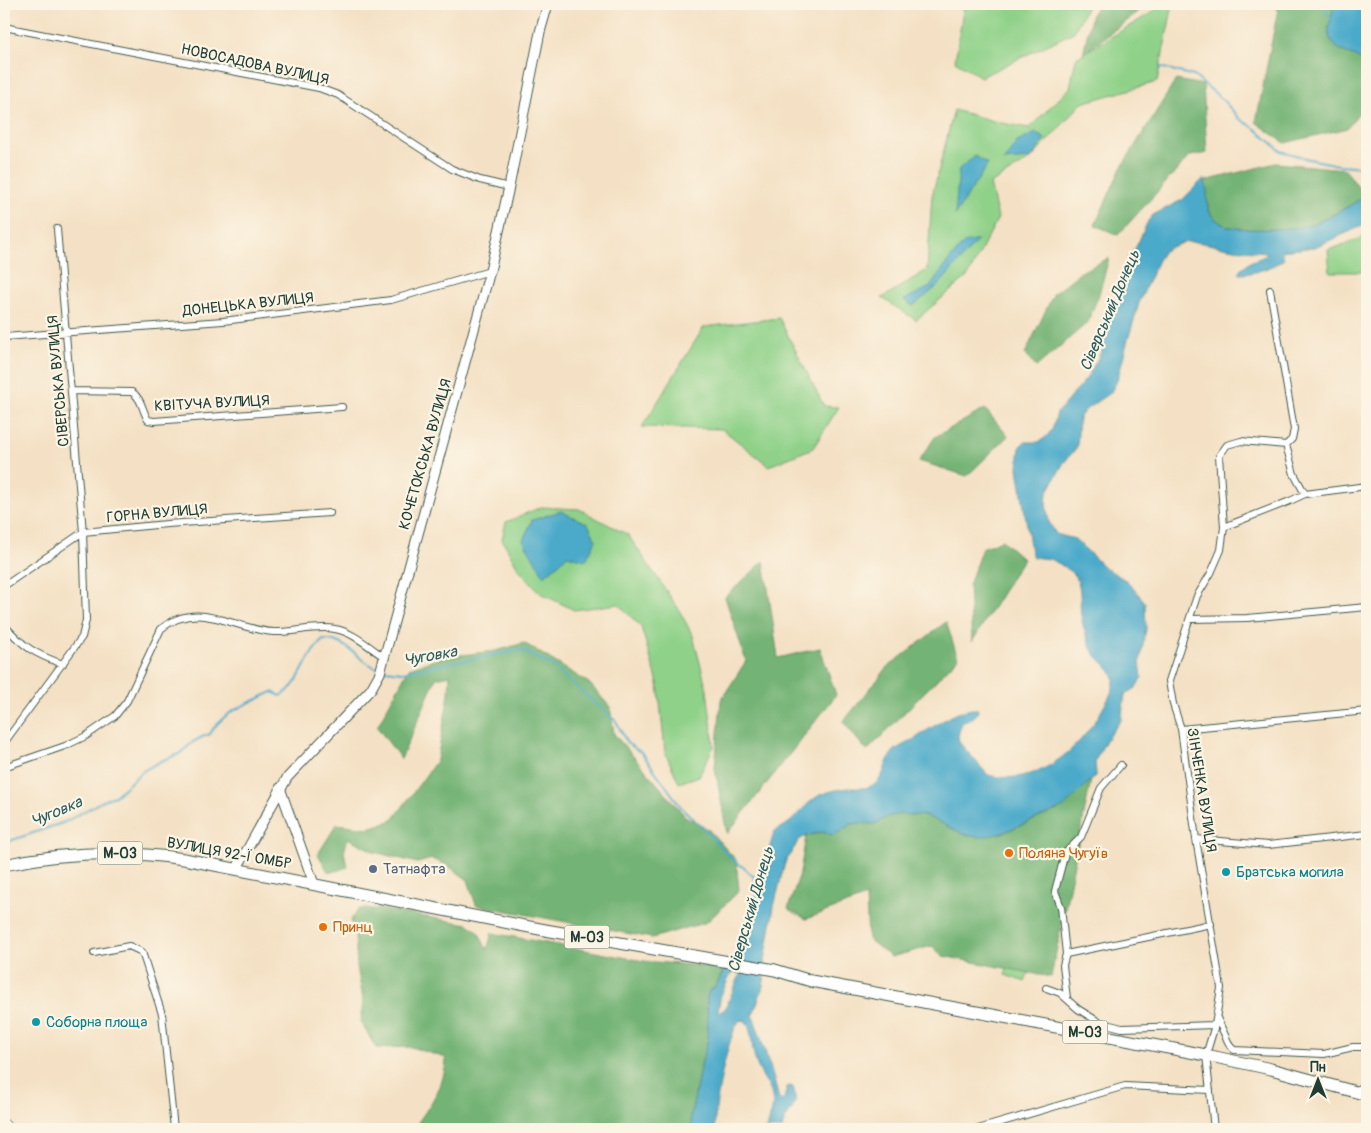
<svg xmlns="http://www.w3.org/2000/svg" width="1371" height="1133" font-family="Pangolin,sans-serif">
<rect width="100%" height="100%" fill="#fcf5e5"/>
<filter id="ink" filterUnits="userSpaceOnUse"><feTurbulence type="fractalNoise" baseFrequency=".02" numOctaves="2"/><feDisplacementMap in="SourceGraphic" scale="10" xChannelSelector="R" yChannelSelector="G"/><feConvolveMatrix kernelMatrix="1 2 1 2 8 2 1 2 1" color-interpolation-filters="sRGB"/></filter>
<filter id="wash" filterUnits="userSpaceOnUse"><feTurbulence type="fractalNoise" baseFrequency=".0096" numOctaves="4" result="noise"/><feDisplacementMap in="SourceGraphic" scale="20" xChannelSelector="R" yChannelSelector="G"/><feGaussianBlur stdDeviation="1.12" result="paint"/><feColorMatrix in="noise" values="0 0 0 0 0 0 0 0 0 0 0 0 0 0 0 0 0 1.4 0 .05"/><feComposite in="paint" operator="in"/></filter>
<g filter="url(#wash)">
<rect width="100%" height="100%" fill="#f4e1c5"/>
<path fill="#8fd189" stroke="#57875e" d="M964,4H1088L1074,32L981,77L955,61Z
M1166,4H1173L1157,82L1082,103L1031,159L990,184L998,218L968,276L916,320L882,298L927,270L932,196L954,110L997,122L1029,128L1070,88L1076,58Z
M1367,236V272H1330L1328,250Z
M779,318L824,406L839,407L813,448L769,466L722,429L642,427L704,327Z
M541,507L579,509L628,535L678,608L693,636L707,690L714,746L699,776L679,783L665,752L658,683L641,627L618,604L574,610L540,593L518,568L502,539L506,522Z
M1019,938L1039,946L1025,982L1005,975Z"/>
<path fill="#73b375" stroke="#497854" d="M1101,4H1148L1083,54L1092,13Z
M1279,4H1334C1332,9 1333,15 1331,20C1321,49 1347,51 1367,63V102L1347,128L1285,143L1256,122Z
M1176,80L1203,85L1207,153L1190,156L1118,235L1095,225L1121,168Z
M1276,163L1345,169L1365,197C1346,207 1328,219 1307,226C1291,231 1242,231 1226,226C1221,224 1214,219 1211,214C1205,205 1206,191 1205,181Z
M1109,258L1098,297L1087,323L1036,367L1025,354L1054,293L1081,272Z
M985,409L1008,436L967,476L919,461L935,437Z
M1002,540L1023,559L972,642L969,585L982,548Z
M764,561L778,658L820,648L836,695L727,834L715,768L721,700L746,661L725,597Z
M946,622L958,658L867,751L843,722L888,667Z
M524,643L589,683L610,707L614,734L685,816L708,829L736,860L739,891L707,922L652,938L476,905L468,880L447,865L432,859L417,863L375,852L348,838L344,852L348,867L329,873L318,854L337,824L369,828L393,820L437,760L449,694L450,675L436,678L401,759L377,727L409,668L444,657L496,651Z
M1091,780L1051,977L943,956L932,946L891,957L868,939L866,897L806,919L788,909L800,873L806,836L823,832L828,834L852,824L858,823L874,824L890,816L900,814L926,816L1002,833L1048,814L1077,794Z
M358,909H379L468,924L478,931L487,950L492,933L644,961L724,968L716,986L709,991L707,998L708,1039L700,1069L691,1116L692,1129H413C428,1109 446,1084 446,1058L411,1047L376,1048L361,1022L363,999L357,966L355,936L351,920Z"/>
<path fill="#4caaca" stroke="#36747f" d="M1334,4H1367V63C1347,51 1321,49 1331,20C1333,15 1332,9 1334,4Z
M1036,133L1045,139L1031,159L1004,161L1017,142Z
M975,156L988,164L955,215L959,169Z
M1203,179C1211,189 1203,205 1212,216C1215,219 1220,223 1224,225C1237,231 1290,230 1305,226C1328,221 1347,206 1367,196V224L1315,247L1281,251L1284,259C1272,268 1253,274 1239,274L1240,269L1250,262L1265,256L1267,252L1234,249L1197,242H1185L1171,247L1164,251L1158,260L1140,300L1127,343L1117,381L1111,392L1085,410L1079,418L1077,447L1063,464L1047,493L1046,504L1049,522L1056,534L1075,539L1104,567L1127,581L1145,602L1146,629L1140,661L1142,678L1136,688L1125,695L1121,720L1106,740L1095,761L1096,774L1094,777L1064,807L1002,833L988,836L977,837L963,834L926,816L900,814L890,816L874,824L858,823L851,824L840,832L832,835L823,832L818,833L806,836L799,840L785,863L774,906L765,961V976L763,986L753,1015L771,1069L779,1099L781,1101L784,1099L787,1087L790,1086L793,1087C801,1109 786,1109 782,1129H766C769,1124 769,1120 771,1114C778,1089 761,1081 755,1059C751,1045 753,1034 746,1021L740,1020C728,1032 713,1111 715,1129H692L691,1116L700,1069L708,1039L707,998L709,991L716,986L726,967L732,969L733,970L721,995L718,1010L720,1012L725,1009L740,975L743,944L774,832C779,829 785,826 790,822C800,813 809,800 822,794C830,791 840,789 848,788C855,788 864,789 871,786C885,781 884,762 893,752C900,745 909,743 916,738C931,728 960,707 978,709C978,717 969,720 962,723L958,735L959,742L988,775C1037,788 1080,749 1102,710C1107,701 1115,689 1114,678C1113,670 1098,660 1093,652C1090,647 1088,640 1086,634C1084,628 1082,622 1081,615C1079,603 1083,585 1074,575C1070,570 1054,560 1049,559C1043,558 1039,558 1033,557L1031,552L1018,468L1020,446L1025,442H1039L1046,437L1052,430L1057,413L1086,379L1096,362L1103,348L1113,311L1125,278L1128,258L1136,247L1148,221L1153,215L1182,200Z
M978,240L938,286L913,306L904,300L930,287L948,261L964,243Z
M561,511L588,524L596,540L586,560L567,555L561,562L544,576L523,540L532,520Z"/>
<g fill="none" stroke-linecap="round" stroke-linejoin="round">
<path stroke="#4caaca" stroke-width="2" d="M1320,4L1332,19
M1160,67L1194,76L1221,98L1240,119L1257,130L1281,151L1309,159L1338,165L1367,167
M385,670L402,672L521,650L551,665L616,721L627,743L642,753L681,807L707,832L731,858L743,867L754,877L758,888
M4,843L65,822L106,799L115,796L143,771L161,761L179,754L193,742L206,735H209C225,709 247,705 272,692L281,696C298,686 302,668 312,653C315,648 319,644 323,640C345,638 359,661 378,669"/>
</g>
</g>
<g filter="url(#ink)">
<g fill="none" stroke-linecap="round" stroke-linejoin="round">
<g stroke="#3f564a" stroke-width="8">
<path id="minor" d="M4,27L319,88L338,95L452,169L480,180L509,187
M4,337L223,321L391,300L490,271
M71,391L132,392C142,399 142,410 148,420L154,421L342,407
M1286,445L1294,474L1305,494
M1224,527L1290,501L1305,494L1367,486
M4,586L83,532L167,524L330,513
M1190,619L1247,618L1367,607
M4,625C24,647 34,654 63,664
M1181,729L1367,711
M4,743L82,637L86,620L83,532L57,229
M1121,765L1101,788L1081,837L1065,853L1055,891L1061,907L1066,954L1211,924
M4,767L65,746L86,736L115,716L127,701L161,629C199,598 233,630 274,632C294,633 315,625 335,629C353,632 369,647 384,657
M1196,839L1268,845L1367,834
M94,953L129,946L142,952L162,1014L174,1129
M1066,954L1063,965L1067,998
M1046,988L1060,993L1078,1009L1099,1022L1122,1028L1215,1025
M1217,1018L1230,1046L1234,1050L1324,1054L1353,1047H1367
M1356,1091L1367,1082
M978,1129L1125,1086L1210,1090
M1214,1129L1206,1055L1215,1025L1221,988L1196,839L1181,729L1173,704L1169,681L1197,596L1211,573L1221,550L1224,527L1219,456L1227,445L1241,441L1286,445L1292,439L1294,429L1270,290"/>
</g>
<g stroke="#3f564a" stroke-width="9">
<path id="tertiary" d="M4,1123L10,1129"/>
</g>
<g stroke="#3f564a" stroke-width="11">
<path id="secondary" d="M280,788L314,884
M237,868L287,778L371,689L380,673L490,271L509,187L540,32L548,4"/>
</g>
<g stroke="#3f564a" stroke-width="13">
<path id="trunk" d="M4,865C64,852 123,850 184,859L545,930L775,970L811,981L1206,1055L1271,1069L1367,1095"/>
</g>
<use href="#minor" stroke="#fff" stroke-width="6"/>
<use href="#tertiary" stroke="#fff" stroke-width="8"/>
<use href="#secondary" stroke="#fff" stroke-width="9"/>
<use href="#trunk" stroke="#fff" stroke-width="11"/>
</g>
</g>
<g fill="#e8710a" stroke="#fcf5e5" stroke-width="2">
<circle cx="1009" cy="853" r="5"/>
<circle cx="323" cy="927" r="5"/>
</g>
<circle fill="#5c6f8a" stroke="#fcf5e5" stroke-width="2" cx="373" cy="869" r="5"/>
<g fill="#0f9aa8" stroke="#fcf5e5" stroke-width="2">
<circle cx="1226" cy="872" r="5"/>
<circle cx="36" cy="1022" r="5"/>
</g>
<g text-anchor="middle" stroke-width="4.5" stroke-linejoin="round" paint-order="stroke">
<g fill="#fcf5e5" stroke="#617469" stroke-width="1">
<rect x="97.5" y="841.5" width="45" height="23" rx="4"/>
<rect x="564.5" y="925.5" width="45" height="23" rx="4"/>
<rect x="1062.5" y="1020.5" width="45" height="23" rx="4"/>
</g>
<g font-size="14" font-weight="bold" fill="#1f3d34">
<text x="120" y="858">М-03</text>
<text x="587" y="942">М-03</text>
<text x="1085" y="1037">М-03</text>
</g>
<g font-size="15" fill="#1f3d34" stroke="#fcf5e5">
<text transform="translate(255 64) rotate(12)" y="5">НОВОСАДОВА ВУЛИЦЯ</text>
<text transform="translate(248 304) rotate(-6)" y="5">ДОНЕЦЬКА ВУЛИЦЯ</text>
<text transform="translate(58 381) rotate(-95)" y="5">СІВЕРСЬКА ВУЛИЦЯ</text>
<text transform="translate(212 403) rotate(-3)" y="5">КВІТУЧА ВУЛИЦЯ</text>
<text transform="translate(425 454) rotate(-74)" y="5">КОЧЕТОКСЬКА ВУЛИЦЯ</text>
<text transform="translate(157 513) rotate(-5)" y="5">ГОРНА ВУЛИЦЯ</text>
<text transform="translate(1202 790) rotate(81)" y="5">ЗІНЧЕНКА ВУЛИЦЯ</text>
<text transform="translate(229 853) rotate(10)" y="5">ВУЛИЦЯ 92-Ї ОМБР</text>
</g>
<g font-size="15" fill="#c56008" stroke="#fcf5e5" text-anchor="start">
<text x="1019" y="858">Поляна Чугуїв</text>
<text x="333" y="932">Принц</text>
</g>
<g font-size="15" fill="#4e5e75" stroke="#fcf5e5" text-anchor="start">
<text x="383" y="874">Татнафта</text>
</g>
<g font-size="15" fill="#0d838f" stroke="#fcf5e5" text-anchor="start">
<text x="1236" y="877">Братська могила</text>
<text x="46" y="1027">Соборна площа</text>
</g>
<g font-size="16" font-style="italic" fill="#2c5e61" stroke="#fcf5e5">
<text transform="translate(1109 310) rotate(-67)" y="6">Сіверський Донець</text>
<text transform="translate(430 655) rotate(-10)" y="6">Чуговка</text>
<text transform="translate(56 811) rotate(-23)" y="6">Чуговка</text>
<text transform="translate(750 909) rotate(-74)" y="6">Сіверський Донець</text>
</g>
</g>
<rect width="1371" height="1133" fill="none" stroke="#fcf5e5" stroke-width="20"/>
<g transform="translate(1318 1080)" stroke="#fcf5e5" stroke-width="4" paint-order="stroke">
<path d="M0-4L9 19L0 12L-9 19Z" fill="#1f3d34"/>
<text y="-8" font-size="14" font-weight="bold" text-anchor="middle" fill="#1f3d34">Пн</text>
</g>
</svg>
